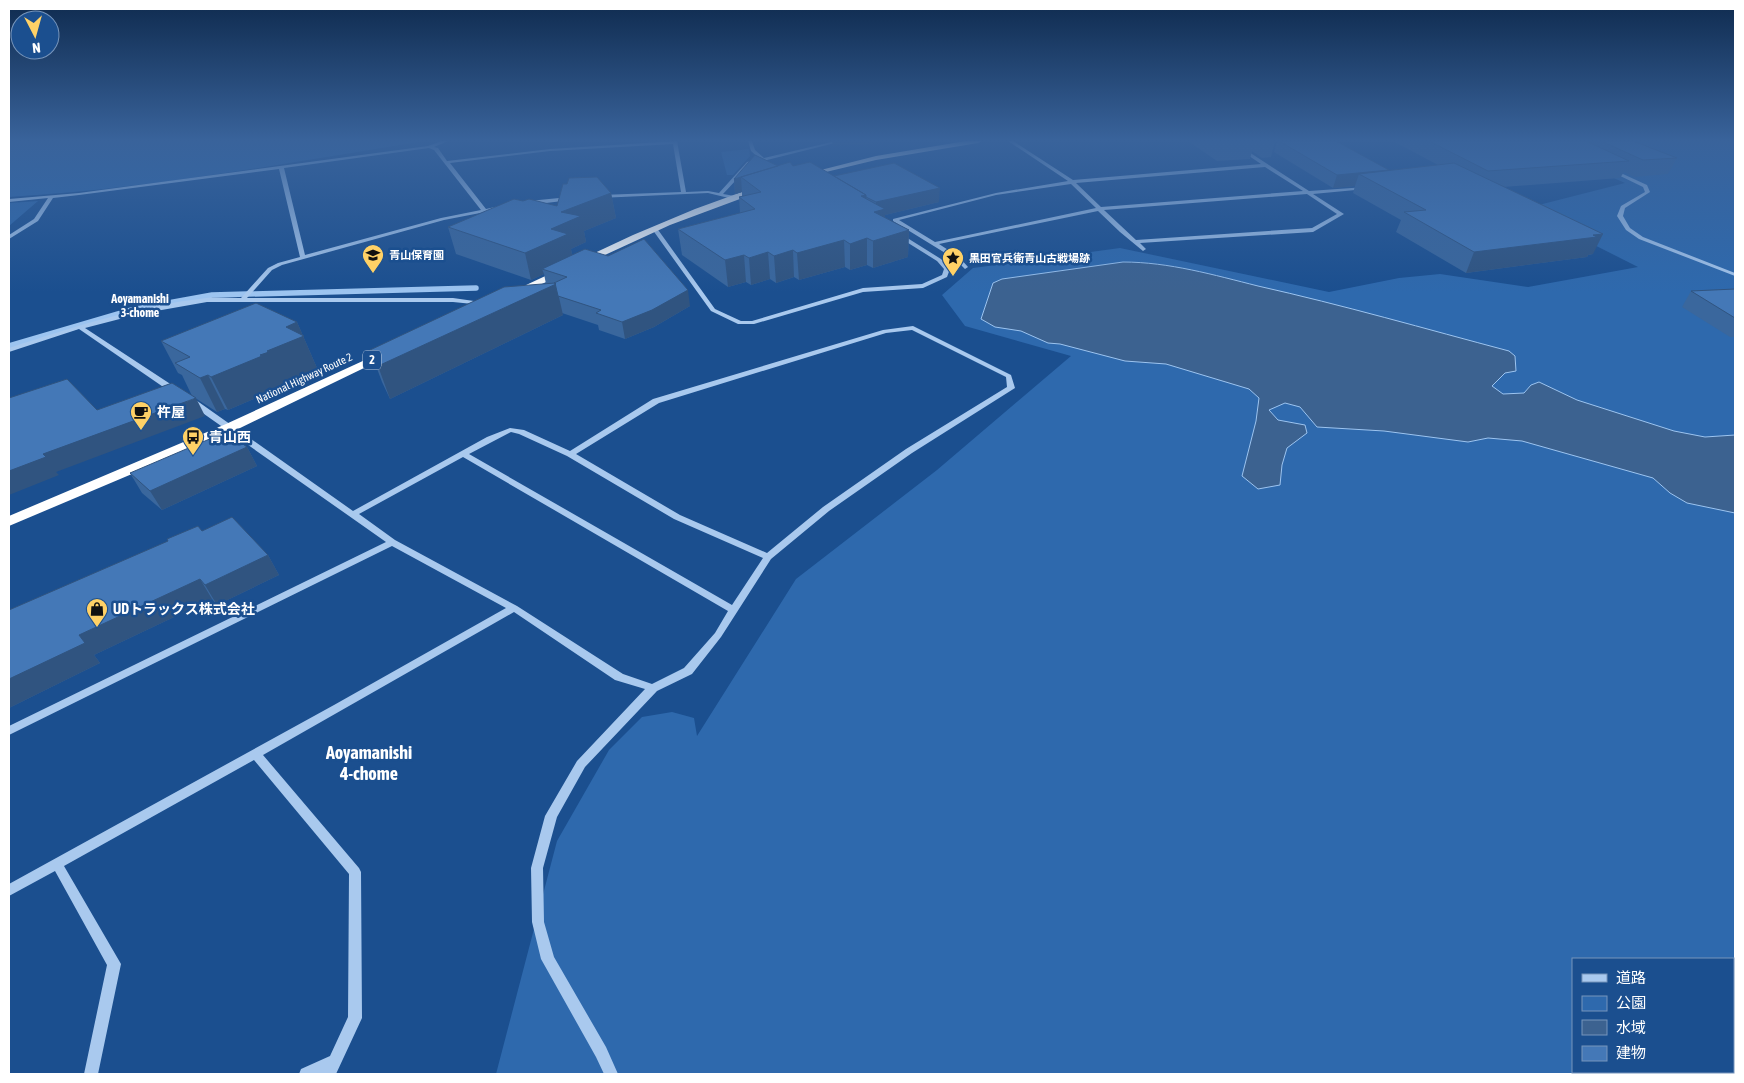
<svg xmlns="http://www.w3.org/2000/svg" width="1744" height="1083" font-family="'Asap Condensed','Noto Sans JP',sans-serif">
<rect width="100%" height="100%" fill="#1b4f8f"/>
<path fill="#2e69ad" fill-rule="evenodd" d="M9,141H424C287,163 148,189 9,197Z
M1530,141H1735V1074H496L557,841L609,750L642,717L672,712L694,718L697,736L796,579L937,470L1071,356L965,326L942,295L973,268L1120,248L1329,292L1399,278L1440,274L1528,287L1638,267L1523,209L1625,183ZM1573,959H1733V1072H1573Z
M749,149L750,156L733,175H727L721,152Z
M38,201L9,226V203Z"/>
<path fill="#3c6290" stroke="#9cc4f0" d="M1123,262C1169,262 1214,275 1258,286C1343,305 1426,329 1509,351L1515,356L1516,371L1505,373L1492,386L1503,394L1524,393L1531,385L1539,382L1577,400L1674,431L1705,437L1735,435V513L1687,503L1670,493L1653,478L1522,441L1488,438L1468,442L1384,431L1317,427L1300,407L1285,403L1269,410L1278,420L1305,425L1307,433L1287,448L1282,465L1280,485L1258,489L1242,476L1256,421L1259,398L1249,389L1166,364L1125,361L1060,344L1048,343L1021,331L995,327L981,319L993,283L1002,279Z"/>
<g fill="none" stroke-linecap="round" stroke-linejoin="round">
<path stroke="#9cc4f0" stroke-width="5.5" d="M9,346L135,309L212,295L476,288"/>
<path fill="#a9c9ee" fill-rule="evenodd" d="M442,141H448L434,147L438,148L447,161L550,149L677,141L686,192L708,191L719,193L747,162L760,159L751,151L748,141H752L755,150L764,158L836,141H843L751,164L723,194L735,196V198L733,199L708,193L599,198V196L601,195L681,192L673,144L550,151L450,163L486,209L504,205L507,207L506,208L444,220L282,265L272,270L247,298H453L481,302L484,304L483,305L453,302H207L139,314L85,328L178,389V393H172L79,329L9,352V348C73,327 138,306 206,298C217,297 229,298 241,298L268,268L278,263L300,257L279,169L79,195L53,198L38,221L9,239V235L34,219L48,198L9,202V199L79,193L428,146ZM429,148L434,150L481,210L441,218L305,255L284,168Z
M1008,141H1013L1073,180L1261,164L1227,141H1232L1309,191L1366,187L1368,188L1366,189L1313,194L1344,214L1313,232L1140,243L1146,249L1143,251L1120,232L1098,211L939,244L959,257L968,267L965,269L955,259L893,221V219L996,193L1068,181ZM1265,167L1303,191L1101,207L1076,183ZM1071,184L1096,208L935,242L899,220L996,195ZM1307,194L1337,214L1312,228L1136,240L1104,210Z
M1612,169L1647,185L1650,192L1625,208L1623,216L1630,228L1643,237L1735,273V276L1639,239L1626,230L1617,216L1621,206L1645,192L1643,187L1610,171V170Z
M569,197L572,199L571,200L529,205L526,203L529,201Z
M652,227H656L715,309L741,321H752L863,288L922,284L942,275L944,269L937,261L897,236V234H901L941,259L950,269L947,277L923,288L863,292L754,324H738L711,311L652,229Z
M913,326L1011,375L1015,388L912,453L829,511L771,559L721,637L692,674L657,691L585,767L557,817L543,868L544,922L554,957L606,1047L618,1074H604L596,1057L541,959L532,922L531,868L545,816L577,761L645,689L615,680L514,612L263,755L359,868L361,872L362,1018L336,1074H299L301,1069L330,1056L348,1017L349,874L254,760L64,866L121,964L98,1074H84L107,965L55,871L9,896V884L334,705L506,608L392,546L9,735V726L386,542L187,402V398H193L353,511L487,437L510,428L524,430L570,451L653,399L883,330ZM912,330L1006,377L1007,387L906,449L823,507L767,553L680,515L576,454L659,403L886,333ZM511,432L519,434L567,456L674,519L763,558L732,605L469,454ZM463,457L728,611L715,633L684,668L652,684L623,674L517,606L395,540L359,514Z"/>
<path fill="#fff" fill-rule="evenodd" d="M966,141H982L978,143L876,160L805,177L801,175L876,156Z
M761,185L764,186V190L670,225L518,295L514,296L509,293L633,235L695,209Z
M391,348L395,349L397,351L395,353L236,430L9,526V516L226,424Z"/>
</g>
<path fill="#3a679d" d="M1188,141H1275L1271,157L1262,158L1252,151L1250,159L1217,161Z
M1277,141H1336L1389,171L1438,165L1393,141H1633L1677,158L1668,174L1634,177L1624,172L1620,178L1503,187L1593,254L1588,255L1587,257L1466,273L1396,232L1401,220L1353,193L1355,186L1333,188L1274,152Z
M778,166H793L939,202L885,215V218L909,230L908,257L873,268L867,265L850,270L845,267L799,280L794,277L776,283L770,279L751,285L746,282L728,287L682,255L678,229L740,213L739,197L742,196V192L735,194L734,179Z
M611,193L616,218L584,231L586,242L571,249L572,255L690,306L654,327L625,339L599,330L598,325L562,313L563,315L390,399L382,382L370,350L546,284L544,274L531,280L456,254L448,227L557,206Z
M1735,289V337H1730L1682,307L1691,291Z
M297,322L317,368L283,383L284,384L276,387L277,389L228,410L225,409L217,412L192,396L182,375L178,373L161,341Z
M247,447L257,466L162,510L142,493L130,473Z
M202,531L268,555L279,575L217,605L212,599L94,655L100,663L9,708V610Z"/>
<path fill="#305480" d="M832,141H900V142L833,146Z
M1389,170L1385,183L1359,174L1355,186L1333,188L1337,175Z
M741,177L742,192L735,194L734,179Z
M940,188L939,202L885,215L884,235L874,212H876V202Z
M611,193L616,218L584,231L586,242L571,249L573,260L542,269L544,274L531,280L525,253L551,229L561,212Z
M866,195L867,220L861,196Z
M909,230L908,257L873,268V241Z
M1603,234L1593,254L1588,255L1587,257L1466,273L1474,252Z
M867,238V265L850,270V244Z
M844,240L845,267L799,280L797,253Z
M793,250L794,277L776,283L774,256Z
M768,252L770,279L751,285L749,258Z
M744,255L746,282L728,287L725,260Z
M556,284L563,315L390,399L378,366Z
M688,290L690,306L654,327L625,339L622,322Z
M297,322L317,368L283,383L284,384L276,387L277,389L228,410L211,377L267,351L286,327Z
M208,375L225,409L217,412L200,378Z
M196,398L205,416L56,472L59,475L9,495V471L43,454Z
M247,447L257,466L162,510L150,491Z
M268,555L279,575L217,605L205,585Z
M200,579L212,599L94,655L100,663L9,708V679L79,635Z"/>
<path fill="#4478b7" stroke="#305480" d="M1279,141H1336L1389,170L1337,175Z
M1429,141H1586L1629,161L1488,171Z
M1601,141H1633L1677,158L1643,160Z
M755,155L778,166L734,179Z
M790,162L793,166L810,162L866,195L861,196L885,209L874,212L909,230L873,241L867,238L850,244L844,240L797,253L793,250L774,256L768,252L749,258L744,255L725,260L678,229L755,209L739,197L761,192L741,177Z
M894,163L940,188L876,202L866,197V195L834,176Z
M1454,163L1603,234L1593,235L1597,237L1474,252L1404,212L1426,210L1359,174Z
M597,177L611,193L561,212L581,216L551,229L568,234L525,253L448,227L514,199L523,201L529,199L557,206L563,184H567L569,178Z
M644,239L688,290L652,310L622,322L596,313L601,310L558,296L555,283H554L567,277L542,269L585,249L608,256Z
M555,283L556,284L378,366L370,350L504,287Z
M1735,289V318L1691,291Z
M256,303L297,322L286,327L304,336L267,351L269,352L260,355L262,356L211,377L208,375L200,378L175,363L190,357L161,341Z
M67,379L97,410L172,383L196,398L43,454L46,457L9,471V398Z
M226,432L247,447L150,491L130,473Z
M232,517L268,555L205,585L200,579L79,635L85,643L9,679V610L168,541L167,539L198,526L202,531Z"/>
<linearGradient id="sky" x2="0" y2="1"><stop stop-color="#0f2b4f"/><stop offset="0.48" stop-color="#39639b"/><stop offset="1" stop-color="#39639b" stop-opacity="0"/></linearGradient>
<rect width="1744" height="292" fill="url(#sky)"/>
<defs>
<g id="school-pin" transform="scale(1.125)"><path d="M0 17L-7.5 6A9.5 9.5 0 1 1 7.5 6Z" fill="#ffd166" stroke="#1b4f8f"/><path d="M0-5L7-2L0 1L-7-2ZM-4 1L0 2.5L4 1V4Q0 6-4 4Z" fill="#111"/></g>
<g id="sight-pin" transform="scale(1.125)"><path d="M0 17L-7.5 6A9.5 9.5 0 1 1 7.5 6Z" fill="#ffd166" stroke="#1b4f8f"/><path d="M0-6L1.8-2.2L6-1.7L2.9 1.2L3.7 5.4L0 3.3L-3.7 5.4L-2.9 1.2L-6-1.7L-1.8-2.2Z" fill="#111"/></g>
<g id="cafe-pin" transform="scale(1.125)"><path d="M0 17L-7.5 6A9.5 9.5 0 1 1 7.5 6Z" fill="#ffd166" stroke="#1b4f8f"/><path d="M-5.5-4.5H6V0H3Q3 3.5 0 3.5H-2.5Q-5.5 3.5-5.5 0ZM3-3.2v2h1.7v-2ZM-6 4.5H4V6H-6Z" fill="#111"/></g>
<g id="bus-pin" transform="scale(1.125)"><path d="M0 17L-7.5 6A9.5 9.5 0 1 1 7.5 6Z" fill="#ffd166" stroke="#1b4f8f"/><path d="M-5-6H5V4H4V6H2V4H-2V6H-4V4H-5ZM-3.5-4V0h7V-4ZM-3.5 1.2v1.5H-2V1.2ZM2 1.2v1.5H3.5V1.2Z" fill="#111"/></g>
<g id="shop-pin" transform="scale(1.125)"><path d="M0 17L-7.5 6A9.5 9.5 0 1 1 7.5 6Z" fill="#ffd166" stroke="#1b4f8f"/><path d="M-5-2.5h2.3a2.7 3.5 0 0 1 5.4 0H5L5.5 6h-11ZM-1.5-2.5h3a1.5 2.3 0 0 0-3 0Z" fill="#111"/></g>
</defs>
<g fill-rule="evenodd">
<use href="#school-pin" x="373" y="255"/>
<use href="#sight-pin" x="953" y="258"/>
<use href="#cafe-pin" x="141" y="412"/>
<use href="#bus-pin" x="193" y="437"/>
<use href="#shop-pin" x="97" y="609"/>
</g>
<g text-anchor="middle" stroke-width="5" stroke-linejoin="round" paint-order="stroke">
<g font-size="11" font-weight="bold" fill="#fff" stroke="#1b4f8f" text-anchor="start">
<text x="389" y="259">青山保育園</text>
<text x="969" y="262">黒田官兵衛青山古戦場跡</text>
</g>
<g font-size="11" fill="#fff" stroke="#1b4f8f">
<text transform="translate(304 378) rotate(-25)" y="4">National Highway Route 2</text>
</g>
<g font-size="12" font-weight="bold" fill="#fff" stroke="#1b4f8f">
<text x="140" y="303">Aoyamanishi<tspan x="140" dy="14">3-chome</tspan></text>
</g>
<rect fill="#1b4f8f" stroke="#bbcadd" stroke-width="1" x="363" y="350.5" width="18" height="19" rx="4"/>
<g font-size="12" font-weight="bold" fill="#fff">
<text x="372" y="364">2</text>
</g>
<g font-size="14" font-weight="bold" fill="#fff" stroke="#1b4f8f" text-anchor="start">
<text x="157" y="417">杵屋</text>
<text x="209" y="442">青山西</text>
<text x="113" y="614">UDトラックス株式会社</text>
</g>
<g font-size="18" font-weight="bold" fill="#fff" stroke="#1b4f8f">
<text x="369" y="759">Aoyamanishi<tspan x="369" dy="21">4-chome</tspan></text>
</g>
</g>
<rect width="1744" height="1083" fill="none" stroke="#ffffff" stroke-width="20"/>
<rect x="1572" y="958" width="162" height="115" fill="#1b4f8f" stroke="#7695bc"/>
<rect x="1582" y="974" width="25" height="8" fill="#a9c9ee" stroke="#7695bc"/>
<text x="1616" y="983" font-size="15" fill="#ffffff">道路</text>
<rect x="1582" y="996" width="25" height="15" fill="#2e69ad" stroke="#7695bc"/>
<text x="1616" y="1008" font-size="15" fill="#ffffff">公園</text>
<rect x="1582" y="1020" width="25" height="15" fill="#3c6290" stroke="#7695bc"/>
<text x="1616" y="1033" font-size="15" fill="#ffffff">水域</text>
<rect x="1582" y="1046" width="25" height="15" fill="#4478b7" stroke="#7695bc"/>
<text x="1616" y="1058" font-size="15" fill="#ffffff">建物</text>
<g transform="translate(35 35) rotate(174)"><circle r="24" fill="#1b4f8f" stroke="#7695bc"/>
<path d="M0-4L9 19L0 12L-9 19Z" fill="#ffd166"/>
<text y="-8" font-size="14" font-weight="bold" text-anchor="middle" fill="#ffffff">N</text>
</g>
</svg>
